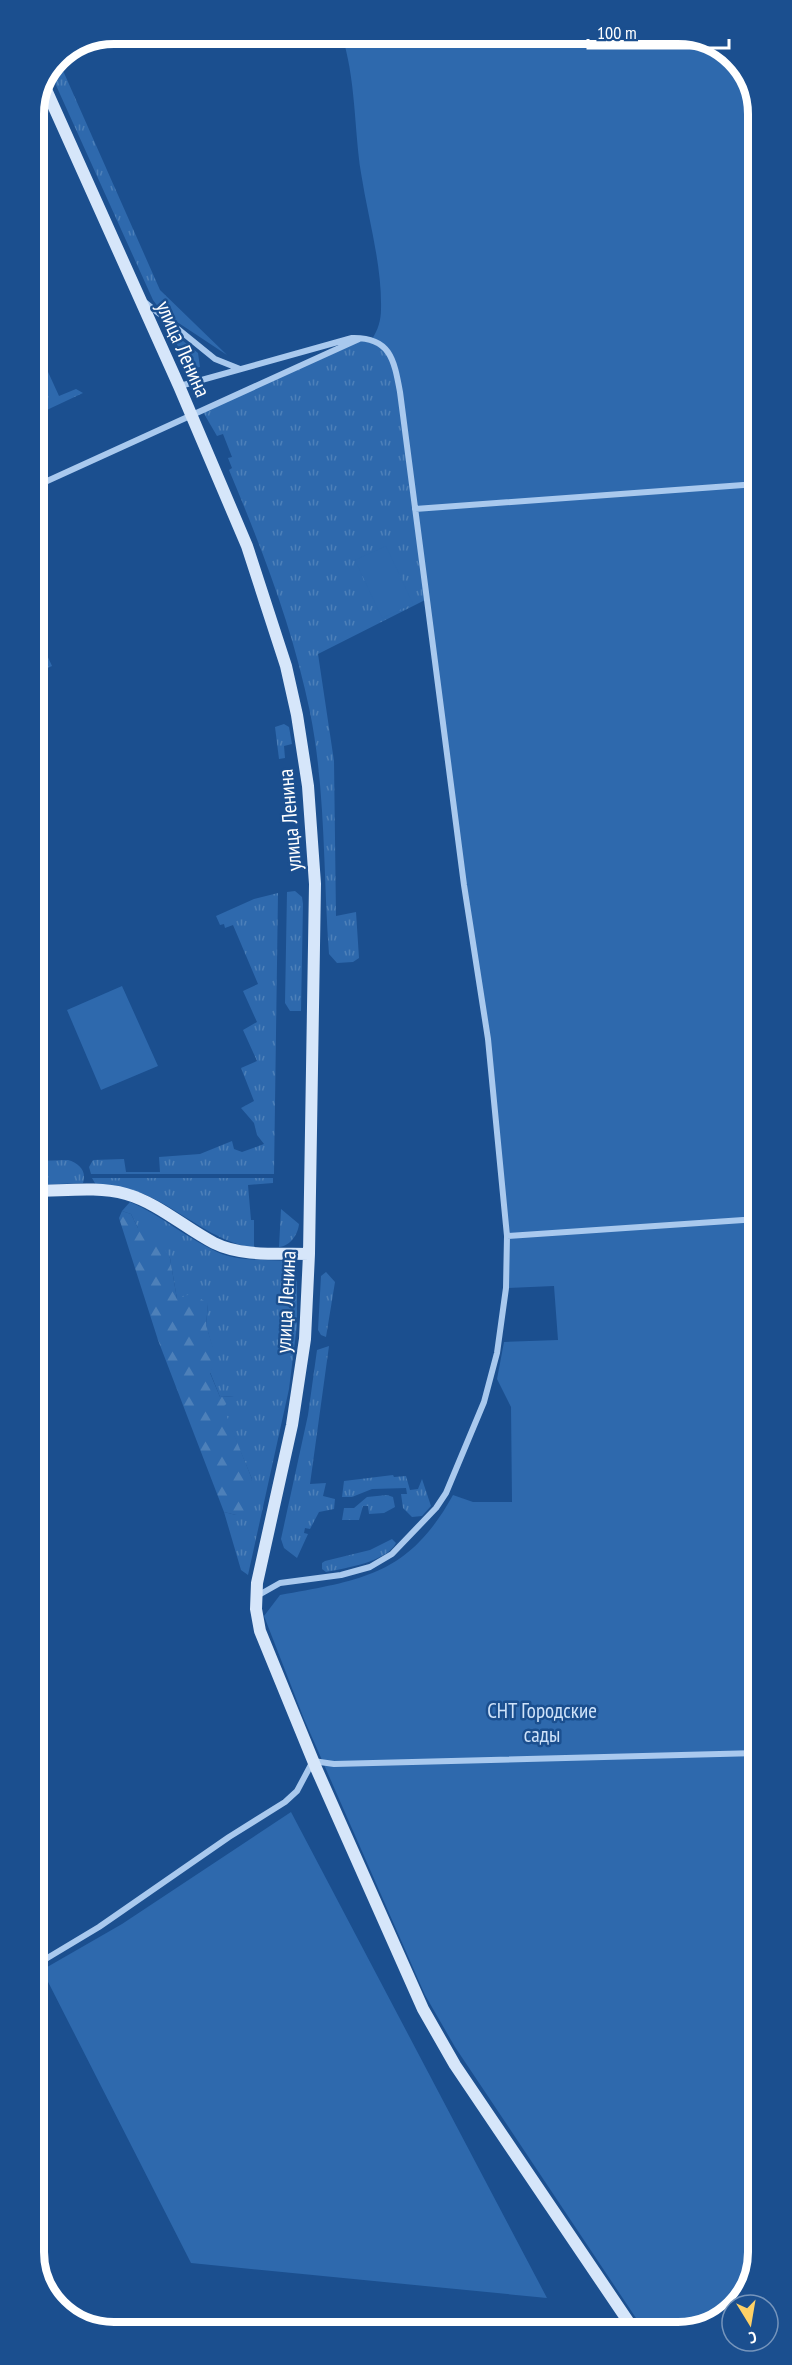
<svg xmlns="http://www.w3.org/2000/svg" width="792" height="2365" font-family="'PT Sans Narrow',sans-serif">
<defs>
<pattern id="grass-tufts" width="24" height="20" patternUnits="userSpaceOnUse" patternTransform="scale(1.5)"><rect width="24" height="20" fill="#2e69ad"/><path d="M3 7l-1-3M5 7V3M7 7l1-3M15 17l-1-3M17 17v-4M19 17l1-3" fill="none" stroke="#4d80b9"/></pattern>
<pattern id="forest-firs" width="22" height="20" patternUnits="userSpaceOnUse" patternTransform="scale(1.5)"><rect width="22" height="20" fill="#2e69ad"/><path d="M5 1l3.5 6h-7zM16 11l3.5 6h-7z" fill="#4d80b9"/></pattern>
</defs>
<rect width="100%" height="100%" fill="#1b4f8f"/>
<path fill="url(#grass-tufts)" d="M57,57L160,290L227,355L162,312L153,300L50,72Z
M172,332L198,353L200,367L190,369L186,367Z
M363,338L383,346L394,364L427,599L318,654L334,761L336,916L356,912L359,958L353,962L337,963L329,954C323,873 326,792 310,712C293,628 262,549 229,470L232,468L228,458L232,457L223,434L217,436L203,412Z
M33,339L59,396L76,389L83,393L34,416Z
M34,627L52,666L34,674Z
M284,724L289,727L292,744L284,746L285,758L279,759L275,727Z
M295,891L302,897L303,904L301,1011H290L285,1003L287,892Z
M278,893L274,1174H91L89,1167L93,1160L124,1159L126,1172H160L159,1157L200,1154L232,1141L234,1149L242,1152L264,1144L257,1135L254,1123L241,1108L254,1101L241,1068L257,1061L243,1030L257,1022L243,991L258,984L233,925L225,928L224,924L220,925L216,916L254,899Z
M68,1160C79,1163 87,1171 83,1183L34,1185V1161Z
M92,1178H273V1183L248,1185L251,1220H254V1248C212,1241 184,1212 146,1195C130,1188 114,1186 96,1185Z
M130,1202C161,1215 186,1238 217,1252C239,1262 263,1259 287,1261L295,1272L297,1283V1325L289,1389L248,1575L241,1570L224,1512L236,1515L252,1479L222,1407L234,1396L220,1397L210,1372L216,1360L206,1325L208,1304L177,1299L170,1258L138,1228L131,1214L122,1211Z
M281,1209L299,1224C298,1235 290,1246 279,1247Z
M326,1272L335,1282L326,1337L321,1335L318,1330L321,1276Z
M329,1346L310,1484L326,1483L323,1496L335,1499L334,1509L319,1512L310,1529L305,1528L304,1533L308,1534L297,1558L284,1548L281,1539L308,1415L317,1350Z
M393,1475L394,1477L406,1476L410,1490L418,1489L422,1479L431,1506L422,1516L412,1517L403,1508L401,1494H407L406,1488L372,1489L352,1497H342L344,1481Z
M387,1495L393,1497L395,1507L384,1513L369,1514L368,1506H363L359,1520H342L344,1508H354L367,1497Z
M392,1539L396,1543C386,1562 346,1568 326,1572L322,1569V1563L325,1561L370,1550Z"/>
<path fill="url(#forest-firs)" d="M122,1211L131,1214L138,1228H152L170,1258L177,1299L193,1293L208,1304L206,1325L217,1360L210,1373L220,1397L235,1396L223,1407L252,1479L247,1511L236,1515L224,1512L158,1340L119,1218Z"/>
<path fill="#2e69ad" d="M341,33H684L731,53L756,93L759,2251L742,2301L699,2329L644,2330L455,2047L425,1995L304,1719L264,1616L280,1595C362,1580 409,1575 453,1495L473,1502H512L511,1407L497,1379L504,1342L558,1340L554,1286L506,1288L507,1264L488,1039L464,885L397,376L389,352L372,339C378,330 381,320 381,309C382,264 368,218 361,173C354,128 356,77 341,33Z
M386,546L413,604L382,618L355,560Z
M122,986L158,1066L101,1090L67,1010Z
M291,1812L547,2298L191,2263L42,1970L122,1924Z"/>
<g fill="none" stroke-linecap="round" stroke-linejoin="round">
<path stroke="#a9c9ee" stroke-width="6" d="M146,303L215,359L240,369
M180,386L352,338C390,337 394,359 400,392L464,885L488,1039L507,1236L506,1288L497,1353L484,1402L446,1493L436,1508L392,1554L370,1567L341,1575L280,1583L257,1596
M34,487L359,339
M415,509L757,484
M507,1236L758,1219
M44,1960L99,1927L229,1837L285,1802L297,1791L313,1761L334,1764L758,1753"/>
<path stroke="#d6e6fa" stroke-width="12" d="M44,85L179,386L247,546L286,666L297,715L308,786L315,884L309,1254L305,1339L292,1425L257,1583L256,1609L260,1631L316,1768L423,2009L455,2065L634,2330
M34,1191C64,1191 97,1186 126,1194C158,1203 185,1228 214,1243C242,1257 279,1253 309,1254"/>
</g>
<g text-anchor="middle" stroke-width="5" stroke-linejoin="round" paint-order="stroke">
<g font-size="21" fill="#fff" stroke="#1b4f8f">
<text transform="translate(183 349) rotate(66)" y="7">улица Ленина</text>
<text transform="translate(290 820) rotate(-95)" y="7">улица Ленина</text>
<text transform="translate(286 1302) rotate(-87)" y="7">улица Ленина</text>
</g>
<g font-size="21" fill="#cfe3fa" stroke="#1b4f8f">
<text x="542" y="1718">СНТ Городские<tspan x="542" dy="24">сады</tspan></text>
</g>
</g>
<path d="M0 0H792V2365H0ZM114 44H678A70 70 0 0 1 748 114V2252A70 70 0 0 1 678 2322H114A70 70 0 0 1 44 2252V114A70 70 0 0 1 114 44Z" fill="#1b4f8f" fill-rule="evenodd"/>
<path fill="none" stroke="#fff" stroke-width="8" d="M114 44H678A70 70 0 0 1 748 114V2252A70 70 0 0 1 678 2322H114A70 70 0 0 1 44 2252V114A70 70 0 0 1 114 44Z"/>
<g transform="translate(750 2323) rotate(169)"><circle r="28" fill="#1b4f8f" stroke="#7695bc" stroke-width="1.5"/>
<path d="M0-4.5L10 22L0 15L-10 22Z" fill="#ffd166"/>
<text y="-9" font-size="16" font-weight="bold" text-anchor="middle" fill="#ffffff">С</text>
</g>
<path d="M588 39v9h141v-9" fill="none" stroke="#ffffff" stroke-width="3"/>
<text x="597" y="39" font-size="18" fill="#ffffff" stroke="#1b4f8f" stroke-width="4.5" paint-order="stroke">100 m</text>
</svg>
